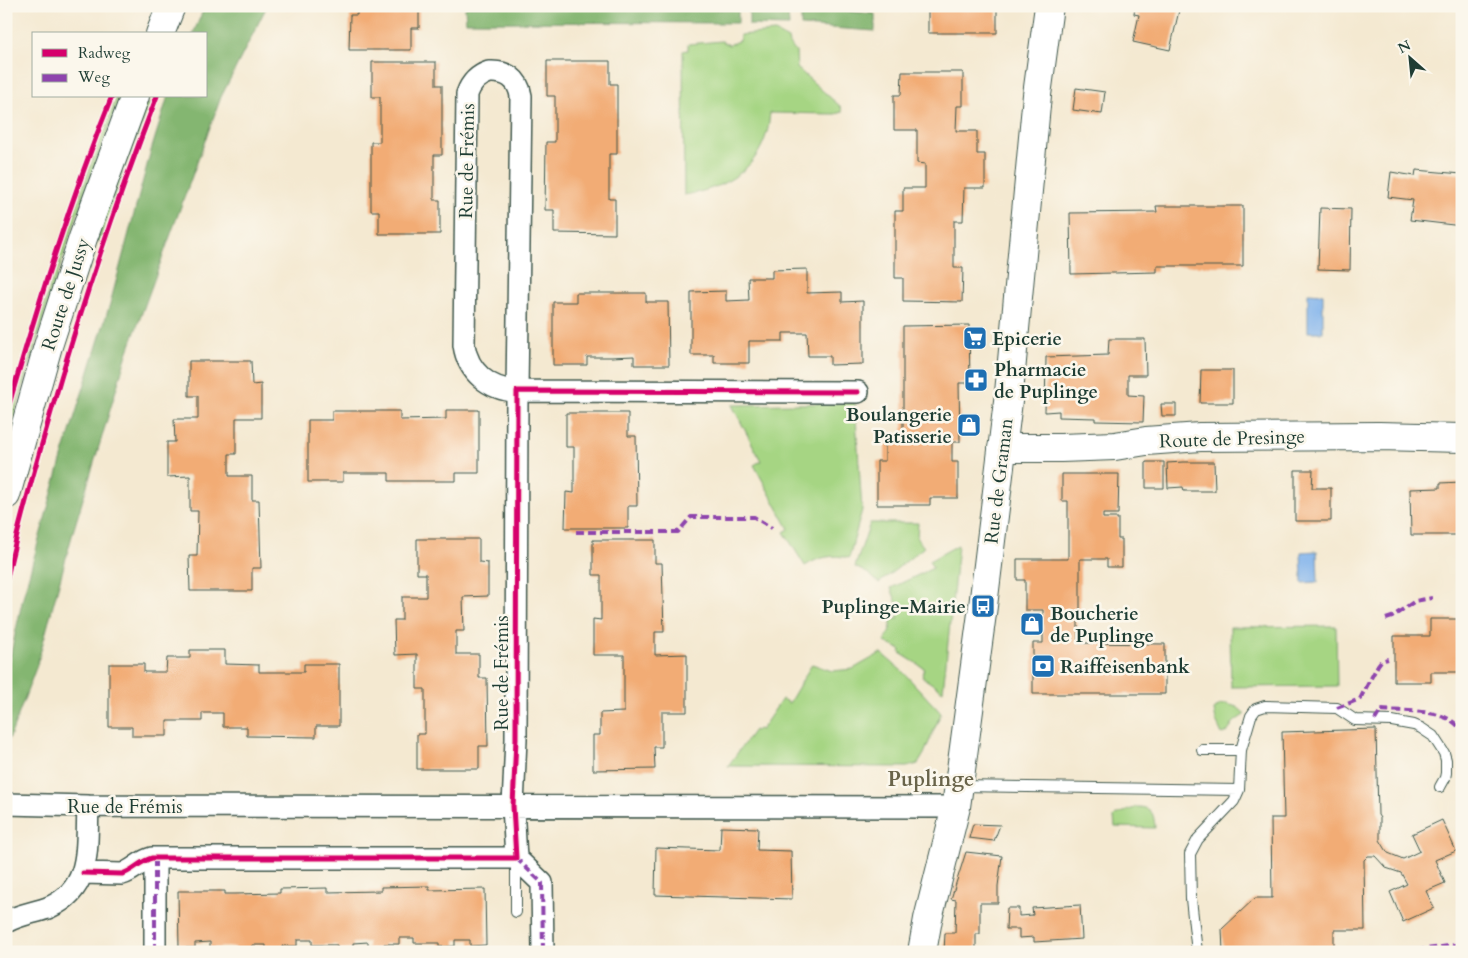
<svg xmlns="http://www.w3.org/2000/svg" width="1468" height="958" font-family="Cardo,serif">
<rect width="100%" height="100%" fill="#fbf7ec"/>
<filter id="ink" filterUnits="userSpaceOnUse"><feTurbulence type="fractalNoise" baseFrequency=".02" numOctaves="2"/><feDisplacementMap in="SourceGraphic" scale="10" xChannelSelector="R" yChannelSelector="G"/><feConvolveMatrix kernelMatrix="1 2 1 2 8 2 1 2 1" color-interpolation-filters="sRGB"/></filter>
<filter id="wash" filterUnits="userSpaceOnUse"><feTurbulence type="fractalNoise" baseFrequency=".0096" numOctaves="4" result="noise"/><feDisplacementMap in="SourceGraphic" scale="20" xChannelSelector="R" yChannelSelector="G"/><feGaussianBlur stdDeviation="1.12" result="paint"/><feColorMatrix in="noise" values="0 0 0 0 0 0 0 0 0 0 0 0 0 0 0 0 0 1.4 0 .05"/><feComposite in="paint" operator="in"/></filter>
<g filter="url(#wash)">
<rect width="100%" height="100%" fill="#f4e9d1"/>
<path fill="#a6d583" stroke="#62895c" d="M775,32L788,39L789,44L796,52L797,68L841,107L842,112L835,114L770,113C769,119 769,126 767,132C756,172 722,189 684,195L683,51L688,50V44L722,41L729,45L740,40V35Z
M117,96H121C76,210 40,326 6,444V432C39,318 73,206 117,96Z
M150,104L125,169L121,167L145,105Z
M119,172L124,173L99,242L96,239Z
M855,403L862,510L849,558C834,554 818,557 805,566L784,532L789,529L754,465L761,461L732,405Z
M870,523H918L917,539L924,547L879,583L869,574L855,567Z
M958,545L943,691L922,677L923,675L922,674L924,668L900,653L901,650L885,642L891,627V619H898V606L891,588L933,568L929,561Z
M1336,626L1337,686L1231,687L1230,627Z
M881,653L903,672L941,713L924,754L918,764L907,767L728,766L754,730L756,731L758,729L761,730L782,699L789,703L812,664L832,671L853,669Z
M1227,704L1237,707L1244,713V715C1241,717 1236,720 1233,723C1229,728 1231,732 1222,734L1216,721L1214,710L1220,705Z
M1137,807C1153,807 1154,815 1155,828L1115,827L1114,817L1116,815Z"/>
<path fill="#84b671" stroke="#527a52" d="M205,6H267L221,97L127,354L73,532L37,665L10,737L6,742V676L24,593L63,454L110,304L150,154L168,96H206V34H193Z
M468,6H710L717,9L738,10V23L466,22L465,8Z
M803,6H818L824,9L875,14V31L801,26V8Z
M749,11H788L789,26L749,25Z"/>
<path fill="#80b2ec" stroke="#507890" d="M1308,293L1323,294V332H1308Z
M1317,551L1318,582L1302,583L1301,552Z"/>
<g id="blocks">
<path fill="#f2ac74" d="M357,6H419V28H411V50H349L350,15H357Z
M903,6H997V33H928V9H903Z
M1135,6H1180L1170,50L1133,42L1139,15L1134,14Z
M547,61H610V84H617V154H609V199H615V234L554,233V210H545L546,142H555V96H547Z
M372,62H436V85H442V155H434V200H440V234H379V211H371V142H380V97H372Z
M902,72H963V106H957L956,131H977V154H985V188H964L963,221H954V268H963L962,302L903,301V278H895V211H903V188H925V164L917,163V130H894V95H901Z
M1076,88L1105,92L1102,114L1073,110Z
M1416,170L1462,174V226L1410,220L1413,200L1388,197L1391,172L1415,176Z
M1156,206H1243V266H1157V272L1071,274L1070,213L1157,212Z
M1320,208L1351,209L1350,270L1318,269Z
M807,269V293L842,292V302L863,301V364L830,365V356H808L807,333H783V341H749V363H714V355H691V292L726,291V301L749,300L748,278H772V270Z
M576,293H646V302H668L669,365H634V356L611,357H587V365H553V302H576Z
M969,325L970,383H959L960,442H952V462H958V498H930V505H877V461H885V442H903V326Z
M1109,339H1145L1146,375H1128V395L1144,396L1143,422L1095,421V418L1059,417V411L1045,412L1046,357L1108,355Z
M189,361H251L252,385L261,384V418H236V454H229V476H252V500H259L261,568H252V591H190L189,556H197L198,511H190V476L167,477V442H175L174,419H198V396H189Z
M1201,370H1233V403H1200Z
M1161,404H1176V416H1162Z
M446,410H479V473H456V481H389V473H343V482H308V420H332V411H400V420L446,419Z
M566,413H628V436H636L637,506H628V528H565L566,492L574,493V447H566Z
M1146,462H1164V488H1146Z
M1183,462H1214L1215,491H1184L1183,487L1168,488L1167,463Z
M1295,470H1313L1312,488H1331V521H1295Z
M1062,474H1119L1118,514H1103V518H1118V539H1122V567H1107V559H1080V610L1078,611V643L1165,644V694H1033V643H1043V610H1025V580H1017V559H1068V501H1062Z
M1462,482V535H1411L1410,489L1440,488V483Z
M417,539H479V562L488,563V596L463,597L464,631H456V654H479V678H487L488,746H479V769H417V734H425V689H417V654L395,655L394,620H402V597H426V574H417Z
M593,540H655V563H662L664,632H655V655L687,654V712H662V747H654L655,769L593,770V735H600V713L624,712V655H593V619L601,620V575H593Z
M1430,619H1462V672H1431V682H1394V636H1430Z
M190,650H225V664L259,665V672H304V664H339V726H316V737L247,736V727H223V713H202V721H167V736H132V727H109V664H144V672H166L167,658H190Z
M1376,729L1378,815L1380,818V840L1388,853L1403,859L1420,851L1412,834L1442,820L1456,851L1435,860L1445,883L1426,891L1434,908L1403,922L1390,892L1407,884L1401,873L1386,868L1375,856H1368L1364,860L1365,930H1334V952H1223L1222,929L1255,898H1272L1271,818H1284L1282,732Z
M973,824L1000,825L994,841L969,838Z
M721,827L758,828L757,850L791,851L792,899L655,895L656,848L720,850Z
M966,852L1002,856L998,886V903H980V934H976V952H944L945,933H955L956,900L951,899Z
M429,886V890L485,889L486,945L470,946V940H455V946L439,947V943H414V938H399V944H384V948H368V942L353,943V948L337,949V945H312V940H297V946H282L283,950H266V945H252V951H235V947L210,948V942L195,943V948H179L178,891H225V894H235L280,893V889L327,888V892L381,891V887Z
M1080,905L1082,939L1034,942V937L1019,938V929H1006L1007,908H1019V916L1033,915L1032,908Z"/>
</g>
</g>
<g filter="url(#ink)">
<use href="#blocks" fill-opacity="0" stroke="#3f574c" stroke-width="1"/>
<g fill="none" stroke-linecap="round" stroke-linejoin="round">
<g stroke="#3f574c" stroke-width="12">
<path id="lane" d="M1202,750H1241L1251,716L1256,709L1265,706L1337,708L1355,720L1392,721L1414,725L1421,728L1433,736L1444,753L1446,760V773L1445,778L1440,787
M960,786L1239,790
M516,859V912
M1197,952L1191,899L1190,854L1198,839L1234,801L1239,790L1241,750"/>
</g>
<g stroke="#3f574c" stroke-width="24">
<path id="street" d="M489,72C506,71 518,78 521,96L517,391C489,390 468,372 464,345L467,94C471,83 477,76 489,72Z
M6,804L88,806L956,807
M516,858L542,883L543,952
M155,859V952
M83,873L122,874C133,871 140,861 152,858H516L513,806L516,739L517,391L858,392
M6,922C20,914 35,913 50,907C93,888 86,845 88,806"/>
</g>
<g stroke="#3f574c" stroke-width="30">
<path id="secondary" d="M160,34L171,6
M1002,448H1061L1115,446L1146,441L1200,437L1379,436L1462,438
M6,495L48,346L83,238L135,96
M922,952L928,919L956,807L983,606L1009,393L1037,95L1049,6"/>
</g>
<use href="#lane" stroke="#fff" stroke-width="10"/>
<use href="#street" stroke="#fff" stroke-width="21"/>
<use href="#secondary" stroke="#fff" stroke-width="28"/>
<path stroke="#8e44ad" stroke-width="4" stroke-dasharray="8 4" stroke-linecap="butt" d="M576,532H678L691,517H754L772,528
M1386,619L1392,617L1415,601L1432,598
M1337,708L1360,699L1378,665L1381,661L1388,659
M1375,720L1381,710C1405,712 1449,707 1462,732
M516,858L542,883L543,952
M155,859V952
M1417,952L1420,950L1462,944"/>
<g stroke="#fbf7ec" stroke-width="8">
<path id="cycleway" d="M6,415C37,307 70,200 112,96
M6,583C17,528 34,473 49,419C80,310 116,202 157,96
M83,873L122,874C133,871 140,861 152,858H516L513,806L516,739L517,391L858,392"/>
</g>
<use href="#cycleway" stroke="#d6006c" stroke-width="5"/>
</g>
</g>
<defs>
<g id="supermarket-square" transform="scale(1.25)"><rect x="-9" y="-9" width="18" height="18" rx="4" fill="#1f6fb2" stroke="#fbf7ec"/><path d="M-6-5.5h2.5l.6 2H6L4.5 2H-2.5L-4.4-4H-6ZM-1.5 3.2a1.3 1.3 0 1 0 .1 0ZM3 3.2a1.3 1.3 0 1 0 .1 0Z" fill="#fff"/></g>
<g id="pharmacy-square" transform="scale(1.25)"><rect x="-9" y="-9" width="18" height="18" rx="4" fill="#1f6fb2" stroke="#fbf7ec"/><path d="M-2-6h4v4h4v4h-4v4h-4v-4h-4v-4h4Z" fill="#fff"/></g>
<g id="shop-square" transform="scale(1.25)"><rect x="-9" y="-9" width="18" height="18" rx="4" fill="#1f6fb2" stroke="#fbf7ec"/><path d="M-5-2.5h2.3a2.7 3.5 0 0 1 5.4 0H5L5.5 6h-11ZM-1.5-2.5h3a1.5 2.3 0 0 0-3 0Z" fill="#fff"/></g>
<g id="bus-square" transform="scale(1.25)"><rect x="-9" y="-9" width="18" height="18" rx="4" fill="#1f6fb2" stroke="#fbf7ec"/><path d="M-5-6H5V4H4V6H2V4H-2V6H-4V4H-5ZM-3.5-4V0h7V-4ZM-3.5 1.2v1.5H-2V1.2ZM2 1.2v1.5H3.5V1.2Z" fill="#fff"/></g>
<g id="bank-square" transform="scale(1.25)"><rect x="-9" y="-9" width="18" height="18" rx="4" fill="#1f6fb2" stroke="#fbf7ec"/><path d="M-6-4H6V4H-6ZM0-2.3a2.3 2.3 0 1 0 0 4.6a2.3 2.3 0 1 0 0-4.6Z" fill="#fff"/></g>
</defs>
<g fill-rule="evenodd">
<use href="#supermarket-square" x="975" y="338"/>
<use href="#pharmacy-square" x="976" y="380"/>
<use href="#shop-square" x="969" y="425"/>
<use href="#bus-square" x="983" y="606"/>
<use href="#shop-square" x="1032" y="624"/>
<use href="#bank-square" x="1043" y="666"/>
</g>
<g text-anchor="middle" stroke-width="5" stroke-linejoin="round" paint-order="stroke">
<g font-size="19" fill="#1f3d34" stroke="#fbf7ec">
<text transform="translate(466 161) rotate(-89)" y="7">Rue de Frémis</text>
<text transform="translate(65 294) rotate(-72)" y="7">Route de Jussy</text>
<text transform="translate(1232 438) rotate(-2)" y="7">Route de Presinge</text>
<text transform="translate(998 481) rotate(-83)" y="7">Rue de Graman</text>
<text transform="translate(501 673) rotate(-90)" y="7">Rue de Frémis</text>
<text x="125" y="813">Rue de Frémis</text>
</g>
<g font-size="19" font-weight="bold" fill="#1f3d34" stroke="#fbf7ec" text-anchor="start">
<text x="992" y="345">Epicerie</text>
<text x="994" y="376">Pharmacie<tspan x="994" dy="22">de Puplinge</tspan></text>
<text x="952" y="421" text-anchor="end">Boulangerie<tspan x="952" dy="22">Patisserie</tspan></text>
<text x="966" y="613" text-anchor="end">Puplinge-Mairie</text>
<text x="1050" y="620">Boucherie<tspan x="1050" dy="22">de Puplinge</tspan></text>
<text x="1060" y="673">Raiffeisenbank</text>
</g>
<g font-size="21" font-weight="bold" fill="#69644a" stroke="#fbf7ec">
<text x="931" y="786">Puplinge</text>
</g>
</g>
<rect width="1468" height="958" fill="none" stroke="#fbf7ec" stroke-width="25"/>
<rect x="32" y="32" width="175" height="65" fill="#fbf7ec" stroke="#a3ada2"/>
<rect x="42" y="49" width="25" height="8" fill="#d6006c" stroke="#a3ada2"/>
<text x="78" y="58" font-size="15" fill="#1f3d34">Radweg</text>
<rect x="42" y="74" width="25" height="8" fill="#8e44ad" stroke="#a3ada2"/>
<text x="78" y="82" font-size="15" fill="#1f3d34">Weg</text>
<g transform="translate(1410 58) rotate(333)" stroke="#fbf7ec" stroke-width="4" paint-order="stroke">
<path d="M0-4L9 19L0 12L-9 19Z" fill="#1f3d34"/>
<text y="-8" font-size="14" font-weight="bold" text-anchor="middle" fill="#1f3d34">N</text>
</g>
</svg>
